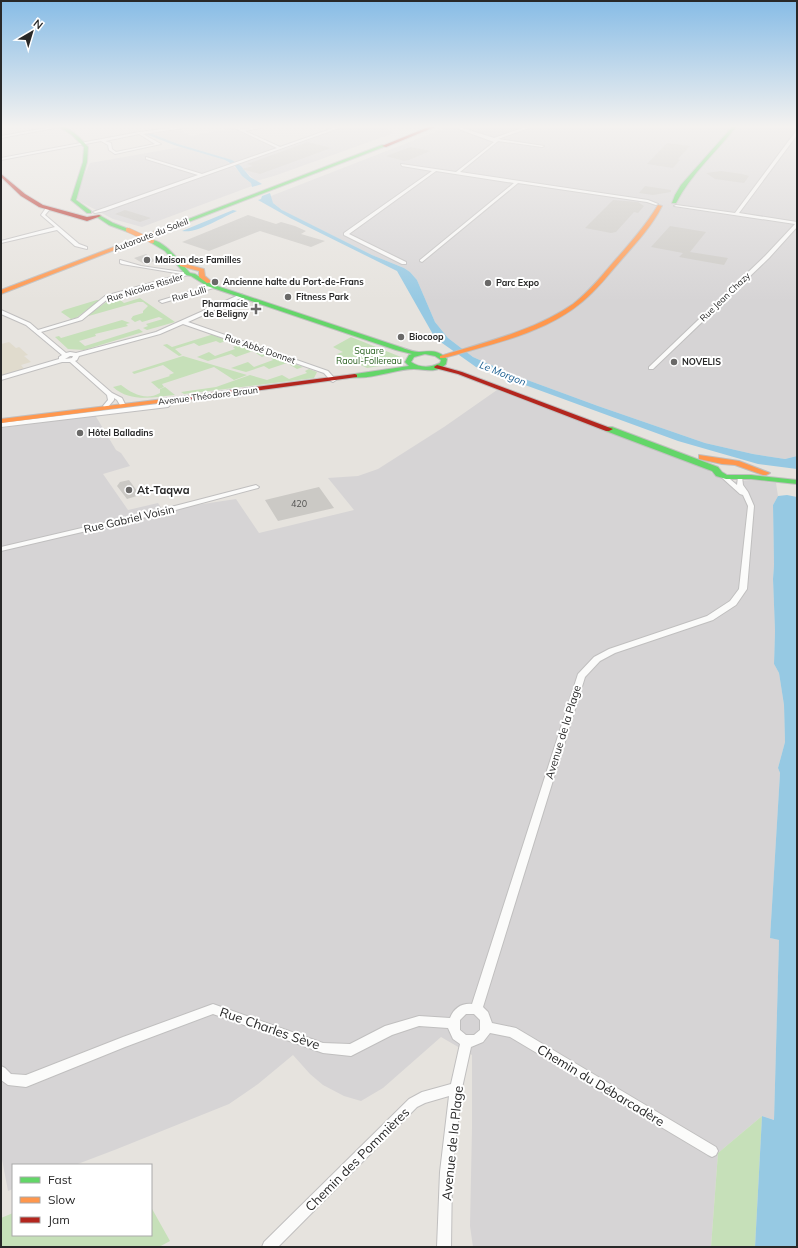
<svg xmlns="http://www.w3.org/2000/svg" width="798" height="1248" font-family="Mulish,sans-serif">
<rect width="100%" height="100%" fill="#e6e3de"/>
<path fill="#d6d4d5" d="M348,126H385L394,133L274,176L256,181L234,161L178,144L150,133L178,129L191,136L231,128L281,150Z
M456,126H797V456L785,459L753,454L705,443L598,406L511,374L473,357L448,338L435,322L417,280L410,272L404,268L372,255L285,212L273,203L271,200V196L448,127Z
M181,147L225,160L237,169L242,176L251,183L252,186L142,227L113,219L79,201L75,196L90,163Z
M497,390L706,469L723,480L732,482L750,480L776,483L778,496L773,505L774,565L773,579L775,631L774,664L779,673L784,705L785,742L778,768L780,773L770,938L779,940L774,1120L762,1116L718,1153L711,1247H473L470,1226L472,1128V1055L441,1037L383,1088L361,1101L344,1096L323,1085L310,1074L293,1055L258,1084L229,1104L117,1149L75,1165H13V1189L8,1191L1,1154V428L95,415L116,450L121,453L130,466L103,474L128,510L158,503L163,510L236,499L259,533L354,510L328,478L358,476L378,469L444,427Z"/>
<path fill="#e0dbcd" d="M9,342L16,348L19,347L28,355L24,356L31,362L21,365L24,369L1,376V344Z"/>
<path fill="#c6e0b9" d="M115,296L124,303L140,298L175,322L147,330L143,328L148,326L146,324L163,319L159,317L142,322L140,320L135,322L131,319L133,316L143,313V311L148,306L143,302H138L85,317Z
M97,300H100L76,318L71,319L61,312L64,310Z
M122,320L130,323L126,324L128,326L95,334L96,336L79,341L85,346L139,329L143,332L84,350L68,349L55,337L59,336L61,338Z
M214,334L236,342L231,344L226,341L220,343L216,341L199,346L194,343L175,349L182,355L179,356L163,345L167,344L172,347Z
M351,337L401,357L399,363L367,368L337,354L343,352L333,347Z
M242,344L269,354L262,357L253,351L236,357L231,354L208,361L197,357L209,352L215,356L235,349L233,347Z
M183,356L247,375L234,380L214,367L162,384L164,387L159,389L151,382L170,376L169,375L174,373L163,365L134,374L132,372Z
M275,357L303,367L297,369L287,363L269,369L264,366L246,372L231,368L248,362L254,367L273,360L271,358Z
M309,369L317,372L314,378L184,394L181,392L216,387L250,375L267,380L282,375L289,379L307,373L305,371Z
M121,385C133,394 146,401 160,393V389L165,387L175,395C153,397 131,403 113,387Z
M762,1116L755,1247H711L718,1153Z
M151,1207L170,1241L159,1247H1V1218L13,1213V1235H151Z"/>
<path fill="#96c9e3" d="M143,133H150L178,144L232,160L241,166L250,177L262,184L252,187L251,183L242,176L235,166L225,160L174,145Z
M270,193L273,203L282,210L372,255L404,268L410,272L417,280L435,322L448,338L473,357L511,374L598,406L705,443L753,454L785,459L797,456V469L758,464L678,441L476,367L435,338L397,271L290,218L258,200L261,199L262,196Z
M233,210L237,211C222,217 197,234 182,231Z
M787,495L797,497V1247H755L762,1116L774,1120L779,940L770,938L780,773L778,768L785,742L784,705L779,673L774,664L775,631L773,579L774,565L773,505L778,496Z"/>
<path fill="#cbc9c5" d="M308,142L331,148L260,174L242,169L253,166L247,164Z
M667,143L690,146L678,159L680,160L673,168L647,164Z
M411,147L430,151L409,160L404,161L386,156Z
M721,171L742,174L749,176L744,183L715,179L706,173Z
M645,186L671,190V192L653,195L639,193Z
M613,200L638,202L644,206L638,213L634,212L616,232L611,233L585,228Z
M125,210L151,218L140,222L115,214Z
M248,215L276,224L281,222L295,226L306,231L301,234L325,241L311,247L260,231L209,251L182,242Z
M670,226L706,232L690,252L728,258L724,265L679,257L683,253L651,247Z
M146,254L156,261L144,264L134,258Z
M129,480L140,495L127,499L117,486L120,482Z
M319,487L334,508L278,521L265,500Z"/>
<g fill="none" stroke-linecap="round" stroke-linejoin="round">
<g stroke="#c0bfbf" stroke-width="2">
<path id="street" d="M57,126H65L1,138V136Z
M186,126H198L143,134L161,144L115,154L109,150L108,145L101,141L1,160V158L139,132ZM139,134L155,144L116,152L112,149L111,143L105,141Z
M230,126H235L242,129L269,126L245,131L280,147L339,126H345L105,211L95,213L93,212L198,175L146,159V157L202,174L277,148Z
M456,126H460L463,128L494,138L528,126H534L498,139L544,146L542,147L498,141L460,172L648,200L658,204L656,205L647,202L518,183L422,262L420,261V260L514,183L436,171L349,234L406,262V264H402L344,235V233L432,171L402,166L401,164L456,172L494,142L461,130Z
M796,131H797V135L739,213L797,222V227L769,258L653,369H649V367L765,256L795,224L674,206L676,205L735,213Z
M46,208L50,209L45,215L79,244L87,247V249L75,246L57,230L1,243V241L55,227L41,215Z
M120,260L141,266L182,272H184V274L189,273L191,274L109,298L82,320L41,332L66,353L70,352L76,353L156,332L241,294L243,295V297L188,322L328,371L336,380L333,382L331,381L324,373L183,324L160,334L79,356L77,360L75,361L112,393L122,398L125,404L124,405H120L117,400L114,398V400L108,407H104L103,406L108,400L107,395L70,362H62L1,380V376L59,359V357L62,355L26,325L1,314V310L30,323L38,330L78,318L105,296L182,274L122,264L120,263ZM70,356H73L72,358L65,359Z
M215,284L217,285V287L162,303L159,301Z
M172,399L175,401L168,407L1,427V423L166,403Z
M722,473L724,474L737,485L738,477H742L743,485L748,492L754,506L747,589L736,605L713,620L615,653L600,661L585,677L483,1007L488,1012L492,1023L516,1028L716,1147L718,1151L716,1155L712,1157L708,1155L510,1037L490,1033L483,1042L471,1047L462,1088L452,1172L451,1247H437L440,1172L449,1096L425,1103L417,1107L278,1247H262L264,1242L409,1099L422,1092L451,1084L460,1044L453,1039L448,1028L419,1026L392,1035L351,1056L323,1053L213,1014L125,1047L26,1087L8,1085L1,1080V1066L5,1068L11,1074L26,1075L123,1037L213,1004L323,1043L350,1044L385,1026L419,1016L450,1018C454,1008 462,1003 472,1004L578,674L594,657L609,649L707,616L730,601L739,589L748,506L743,495L740,494L720,476L719,475ZM466,1014H474L480,1020V1030L474,1035H466L460,1030V1020Z
M256,485L259,487L258,488L172,511L1,551V547L171,507Z"/>
</g>
<g stroke="#c0bfbf" stroke-width="2">
<path id="fast" d="M58,126C70,126 81,139 88,147L87,162L76,200L91,211V213H87L71,200L83,162L84,147L72,135Z
M733,126H737C716,152 691,174 676,203H672L675,195L681,185Z
M382,145L386,146L178,226L173,225Z
M99,215L113,223L131,230L128,232L109,225L97,217V216Z
M150,240C164,239 181,263 190,273L195,274L211,284L400,347C406,349 413,352 419,352C431,351 438,350 447,359L446,364C436,374 426,369 414,369C396,369 370,380 353,377V375L355,374L409,366L405,362L409,355L412,354L396,350L207,286L191,276L186,275L165,251L150,242ZM425,354L435,356L441,360L440,363C430,368 420,368 411,362L414,357Z
M606,427H612L718,467L722,472L727,475H751L797,480V484L751,479H726L716,476L712,471L606,431Z"/>
</g>
<g stroke="#c0bfbf" stroke-width="2">
<path id="slow" d="M658,205L662,206C652,226 637,242 622,259C609,274 597,290 582,302C544,334 491,344 444,358H440V356C485,342 534,331 573,304C590,291 603,274 617,258C632,241 646,225 658,205Z
M174,224L179,225L1,294V290Z
M182,263L204,269L205,276L212,282L207,283L199,277V271L180,266V264Z
M164,399L166,400V402L1,423V419Z
M699,455L739,461L770,473L766,475H763L735,465L722,464L699,459Z"/>
</g>
<g stroke="#c0bfbf" stroke-width="2">
<path id="jam" d="M431,126H437L386,147L382,146Z
M1,174L25,194L43,205L87,217L99,215L101,216L87,221L39,207L21,196L1,177Z
M437,365L462,372L613,429L609,431H606L458,374L435,368L434,367Z
M355,374L357,375V377L164,403L161,401L164,399Z"/>
</g>
<use href="#street" fill="#fbfbfa" fill-rule="evenodd"/>
<use href="#fast" fill="#63d668" fill-rule="evenodd"/>
<use href="#slow" fill="#ff974d" fill-rule="evenodd"/>
<use href="#jam" fill="#b3261e" fill-rule="evenodd"/>
<g stroke="#c0bfbf" stroke-width="5.5" stroke-linecap="butt">
<path id="slow-bridge" d="M128,230L152,241"/>
</g>
<use href="#slow-bridge" stroke="#ff974d" stroke-width="4.5"/>
</g>
<linearGradient id="sky" x2="0" y2="1"><stop stop-color="#87bce6"/><stop offset="0.42" stop-color="#f4f2f0"/><stop offset="1" stop-color="#f4f2f0" stop-opacity="0"/></linearGradient>
<rect width="798" height="301" fill="url(#sky)"/>
<g fill="#6a6968" stroke="#fff" stroke-width="1.5">
<circle cx="147" cy="260" r="4"/>
<circle cx="215" cy="282" r="4"/>
<circle cx="488" cy="283" r="4"/>
<circle cx="288" cy="297" r="4"/>
<path d="M254 303h4v4h4v4h-4v4h-4v-4h-4v-4h4z"/>
<circle cx="401" cy="337" r="4"/>
<circle cx="674" cy="362" r="4"/>
<circle cx="80" cy="433" r="4"/>
<circle cx="129" cy="490" r="4"/>
</g>
<g text-anchor="middle" stroke-width="4" stroke-linejoin="round" paint-order="stroke">
<g font-size="9" fill="#282828" stroke="#fff">
<text transform="translate(151 235) rotate(-21)" y="3">Autoroute du Soleil</text>
<text transform="translate(145 288) rotate(-17)" y="3">Rue Nicolas Rissler</text>
<text transform="translate(189 294) rotate(-16)" y="3">Rue Lulli</text>
<text transform="translate(725 297) rotate(-44)" y="3">Rue Jean Chazy</text>
<text transform="translate(260 349) rotate(19)" y="3">Rue Abbé Donnet</text>
<text transform="translate(208 396) rotate(-7)" y="3">Avenue Théodore Braun</text>
</g>
<g font-size="9" font-weight="bold" fill="#282828" stroke="#fff" text-anchor="start">
<text x="155" y="263">Maison des Familles</text>
<text x="223" y="285">Ancienne halte du Port-de-Frans</text>
<text x="496" y="286">Parc Expo</text>
<text x="296" y="300">Fitness Park</text>
<text x="248" y="307" text-anchor="end">Pharmacie<tspan x="248" dy="10">de Beligny</tspan></text>
<text x="409" y="340">Biocoop</text>
<text x="682" y="365">NOVELIS</text>
<text x="88" y="436">Hôtel Balladins</text>
</g>
<g font-size="9" fill="#275f1e" stroke="#fff">
<text x="369" y="354">Square<tspan x="369" dy="10">Raoul-Follereau</tspan></text>
</g>
<g font-size="9" fill="#525251">
<text x="299" y="507">420</text>
</g>
<g font-size="10" font-style="italic" fill="#165b8e" stroke="#fff">
<text transform="translate(503 373) rotate(22)" y="4">Le Morgon</text>
</g>
<g font-size="11" font-weight="bold" fill="#282828" stroke="#fff" text-anchor="start">
<text x="137" y="494">At-Taqwa</text>
</g>
<g font-size="11" fill="#282828" stroke="#fff">
<text transform="translate(129 519) rotate(-13)" y="4">Rue Gabriel Voisin</text>
<text transform="translate(563 732) rotate(-73)" y="4">Avenue de la Plage</text>
</g>
<g font-size="13" fill="#282828" stroke="#fff">
<text transform="translate(270 1028) rotate(19)" y="5">Rue Charles Sève</text>
<text transform="translate(601 1085) rotate(31)" y="5">Chemin du Débarcadère</text>
<text transform="translate(452 1143) rotate(-84)" y="5">Avenue de la Plage</text>
<text transform="translate(357 1159) rotate(-45)" y="5">Chemin des Pommières</text>
</g>
</g>
<rect width="798" height="1248" fill="none" stroke="#282828" stroke-width="4"/>
<rect x="12" y="1164" width="140" height="72" fill="#ffffff" stroke="#a9a9a9"/>
<rect x="20" y="1177" width="20" height="6" fill="#63d668" stroke="#a9a9a9"/>
<text x="48" y="1184" font-size="12" fill="#282828">Fast</text>
<rect x="20" y="1197" width="20" height="6" fill="#ff974d" stroke="#a9a9a9"/>
<text x="48" y="1204" font-size="12" fill="#282828">Slow</text>
<rect x="20" y="1217" width="20" height="6" fill="#b3261e" stroke="#a9a9a9"/>
<text x="48" y="1224" font-size="12" fill="#282828">Jam</text>
<g transform="translate(32 32) rotate(38)" stroke="#ffffff" stroke-width="3" paint-order="stroke">
<path d="M0-3L7 15L0 10L-7 15Z" fill="#282828"/>
<text y="-6" font-size="11" font-weight="bold" text-anchor="middle" fill="#282828">N</text>
</g>
</svg>
